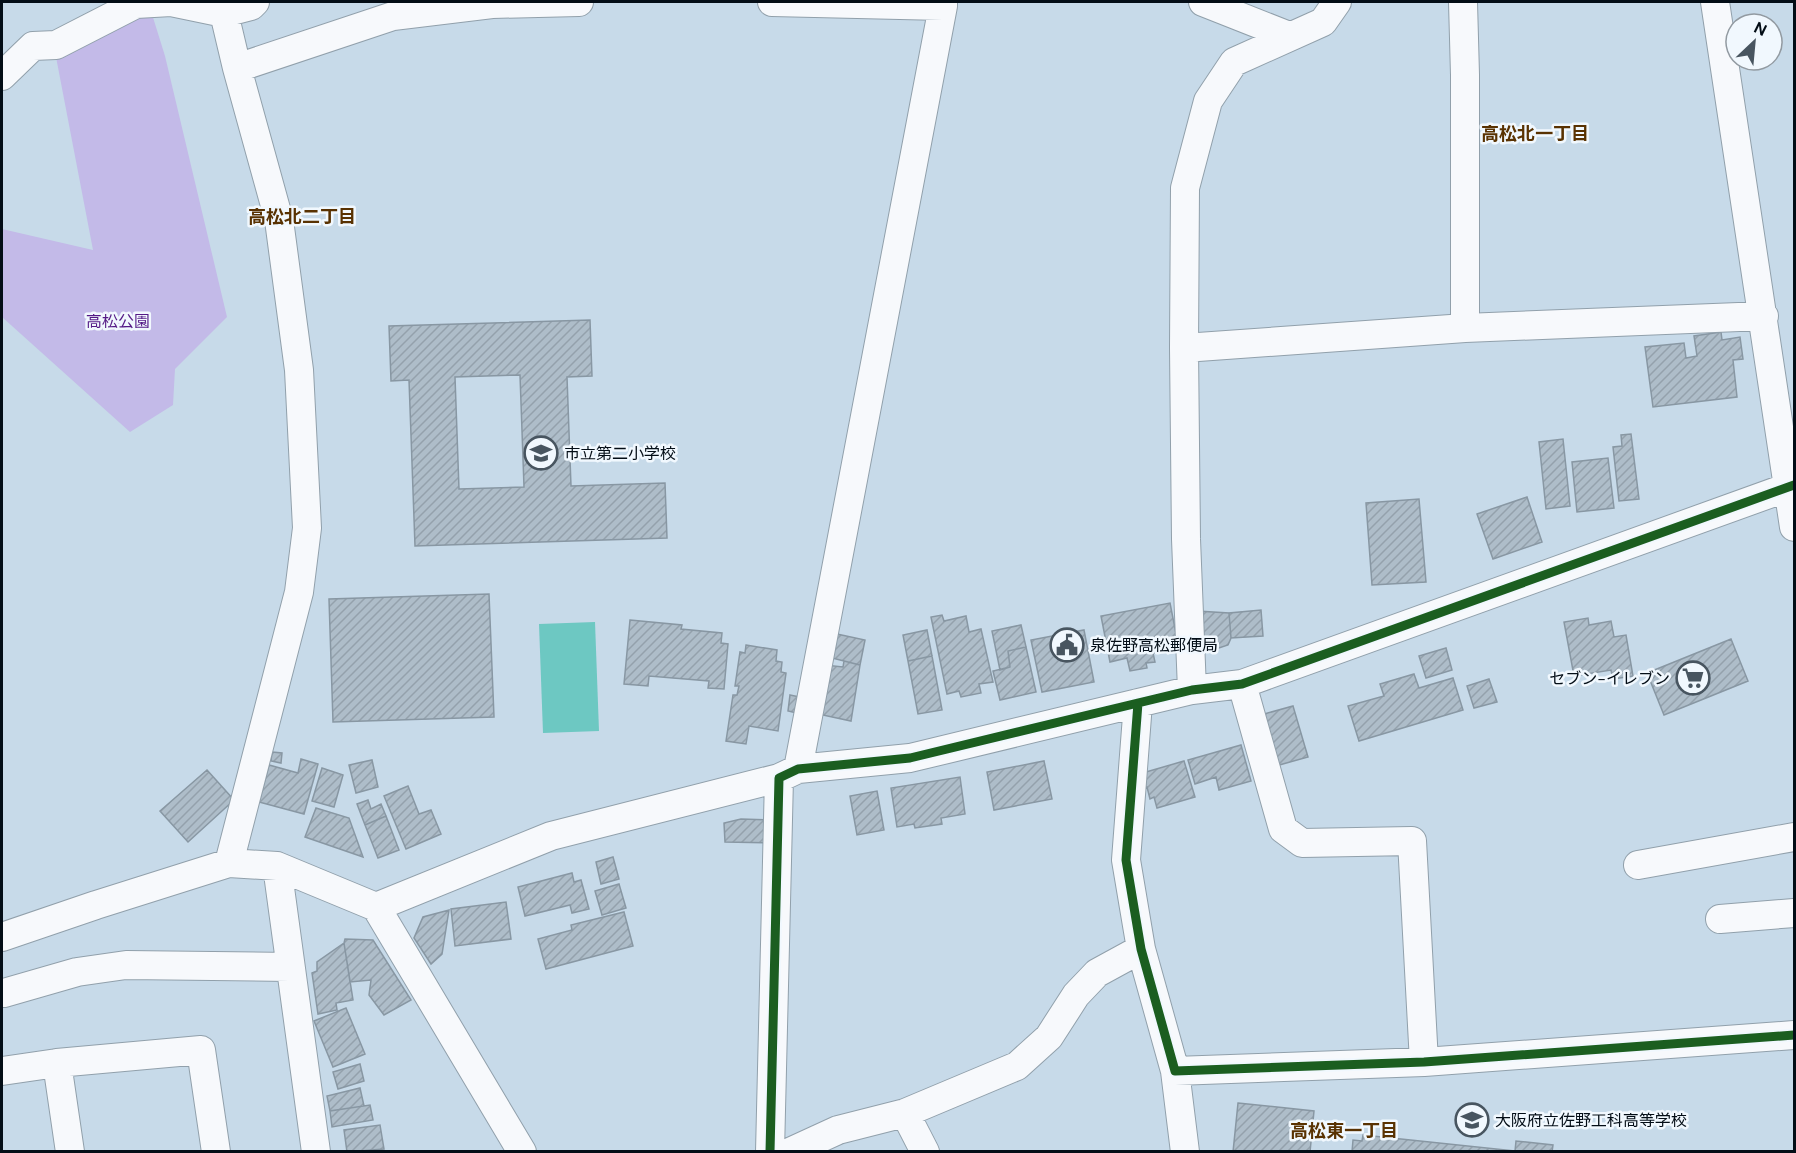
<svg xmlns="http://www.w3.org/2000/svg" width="1796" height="1153" font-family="'DM Sans','Noto Sans JP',sans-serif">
<defs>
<pattern id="building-hatch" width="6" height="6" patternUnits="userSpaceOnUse" patternTransform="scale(1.5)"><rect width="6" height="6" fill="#aebdc9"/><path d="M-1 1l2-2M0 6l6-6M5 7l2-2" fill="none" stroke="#94a1ac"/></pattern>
</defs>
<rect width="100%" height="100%" fill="#c7dae9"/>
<path fill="#c3bae8" d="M151,11L165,56L227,317L175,369L173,405L130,432L2,317V229L93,250L56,57Z"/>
<path fill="#6dc8c2" d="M595,622L599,731L543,733L539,624Z"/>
<path fill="url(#building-hatch)" stroke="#8897a3" stroke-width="1.5" fill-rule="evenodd" d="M590,320L592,376L567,377L571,486L665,483L667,538L415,546L409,380L391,381L389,326ZM520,375L524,487L459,489L455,377Z
M1721,332L1722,340L1740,337L1743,359L1733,360L1737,397L1653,407L1645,347L1684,343L1686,358L1697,356L1694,336Z
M1631,434L1639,499L1619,501L1613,447L1622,446L1621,435Z
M1563,439L1570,506L1546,509L1539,442Z
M1608,458L1614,508L1577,512L1572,462Z
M1527,497L1542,542L1493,559L1477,514Z
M1419,499L1426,582L1372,585L1366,503Z
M489,594L494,717L333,722L329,599Z
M1170,603L1179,649L1153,653L1155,662L1146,663L1147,668L1130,671L1127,658L1110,662L1101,616Z
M1261,610L1263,636L1231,638L1229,613Z
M1197,611L1229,613L1231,638L1228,645L1198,655Z
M942,615L944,621L966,616L969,632L981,629L993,682L979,684L981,693L961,697L959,691L947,694L931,617Z
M1588,618L1589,625L1611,621L1614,637L1626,635L1633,676L1613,679L1611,670L1574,676L1564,622Z
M630,620L682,625L681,629L722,633L721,643L728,644L724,689L708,688L709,681L649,676L648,686L624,684Z
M1021,625L1026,647L1008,651L1010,667L1000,670L992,631Z
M927,630L932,656L908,661L903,635Z
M1084,630L1094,682L1042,692L1031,640Z
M837,634L865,640L860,665L832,658Z
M1731,639L1748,681L1664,715L1647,673Z
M746,645L777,650L776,661L782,662L781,672L786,673L778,731L749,726L746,744L726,741L733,695H737L739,686H735L740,652L745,653Z
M1026,647L1036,692L1000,700L993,671L1010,667L1008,651Z
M1446,648L1452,670L1426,678L1419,656Z
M932,656L942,710L918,714L908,661Z
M844,661L860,665L851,721L818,714L825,665L843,667Z
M1414,674L1419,688L1453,678L1463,710L1359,741L1348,706L1384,696L1380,684Z
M1489,679L1497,702L1474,708L1467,686Z
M790,695L800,697L797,713L788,711Z
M1293,706L1308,757L1272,767L1257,716Z
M1241,745L1251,781L1219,790L1216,777L1195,784L1188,760Z
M272,752L282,753L281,763L271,761Z
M301,759L318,764L304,814L259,802L269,765L298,773Z
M372,760L378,787L356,793L349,765Z
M1044,761L1052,799L994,810L987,772Z
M1184,761L1195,797L1157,808L1154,797L1150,799L1147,787L1144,788L1139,774Z
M322,768L343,775L334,807L312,801Z
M207,770L234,800L188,842L160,811Z
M960,777L965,814L941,818L942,824L915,828L914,824L897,827L891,788Z
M408,786L419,814L431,810L441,834L406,849L384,796Z
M877,791L884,830L857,835L850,796Z
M368,800L371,809L381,804L386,816L365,825L357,804Z
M316,808L349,818L363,857L305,837Z
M386,816L399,850L378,858L365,825Z
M741,819L773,820L772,843L725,842L724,823Z
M613,857L619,879L601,884L596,862Z
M572,873L574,882L581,880L589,909L572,913L570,905L525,916L518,887Z
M619,884L626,908L602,915L595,891Z
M506,902L511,939L455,946L451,909Z
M449,910L442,954L431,964L414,938L423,917Z
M624,912L633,946L546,969L538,939L572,930L571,925Z
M345,939L373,940L411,1000L384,1015L369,995L371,980L350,982L344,943Z
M344,943L353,1000L336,1003L337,1010L318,1014L312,973L317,971V962Z
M346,1008L365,1054L333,1067L314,1021Z
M360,1064L364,1081L338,1089L333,1072Z
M360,1088L364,1106L330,1111L327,1096Z
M1238,1103L1314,1111L1310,1152H1233Z
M370,1105L373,1120L332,1127L330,1111Z
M380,1125L384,1149L347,1152L344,1130Z
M1363,1135L1515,1151L1516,1141L1553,1145L1552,1152H1352L1353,1140L1362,1141Z"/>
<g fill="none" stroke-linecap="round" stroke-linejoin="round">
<g stroke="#91a0ab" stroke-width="30">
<path id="minor" d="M772,2L943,6V2
M1203,2L1289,36
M1463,2L1465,75V328
M1715,2L1794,527
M224,13L237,68L393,16L492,4L579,2
M2,76L33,46L56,45L136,4L171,2L224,13L251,6L255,2
M1184,348L1465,328L1764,316
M1242,684L1283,829L1302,843L1412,841L1424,1062
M1192,690L1186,539L1184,348L1185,188L1208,101L1234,62L1323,22L1337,2
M1138,703L1126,860L1141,949L1175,1071L1424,1062L1794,1035
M798,769L943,6
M229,863L299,592L307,528L299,370L279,220L237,68
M1638,865L1794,837
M277,866L316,1152
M376,907L522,1152
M1720,919L1794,913
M2,937L96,905L229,863L277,866L376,907L551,836L779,778
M4,993L77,972L126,965L290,967
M57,1063L201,1050L216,1152
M2,1071L57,1063L70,1152
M1175,1071L1185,1152
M905,1113L925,1152
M770,1152L779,778L798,769L910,758L1192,690L1242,684L1794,485
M790,1152L838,1130L905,1113L1017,1066L1049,1037L1076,995L1097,973L1141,949"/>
</g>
<use href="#minor" stroke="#f7f9fc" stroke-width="28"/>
<g stroke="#f1f8fe" stroke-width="13">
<path id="cycleway" d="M1138,703L1126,860L1141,949L1175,1071L1424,1062L1794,1035
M770,1152L779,778L798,769L910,758L1192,690L1242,684L1794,485"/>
</g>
<use href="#cycleway" stroke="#1b5e20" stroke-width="9"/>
</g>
<defs>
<g id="school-ring" transform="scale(1.725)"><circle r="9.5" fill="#f1f8fe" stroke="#485560" stroke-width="1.5"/><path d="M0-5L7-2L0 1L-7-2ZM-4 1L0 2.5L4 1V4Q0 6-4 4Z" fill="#485560"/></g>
<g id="civic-ring" transform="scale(1.725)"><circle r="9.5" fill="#f1f8fe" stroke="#485560" stroke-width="1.5"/><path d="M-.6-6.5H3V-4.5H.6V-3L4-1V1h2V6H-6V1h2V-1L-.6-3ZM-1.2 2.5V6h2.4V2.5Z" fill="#485560"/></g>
<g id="supermarket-ring" transform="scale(1.725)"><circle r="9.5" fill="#f1f8fe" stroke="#485560" stroke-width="1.5"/><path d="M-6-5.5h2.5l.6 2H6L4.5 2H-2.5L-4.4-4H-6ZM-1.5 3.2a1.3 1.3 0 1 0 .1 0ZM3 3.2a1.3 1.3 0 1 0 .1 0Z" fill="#485560"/></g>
</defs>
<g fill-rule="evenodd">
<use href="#school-ring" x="541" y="453"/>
<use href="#civic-ring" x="1067" y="645"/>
<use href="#supermarket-ring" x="1693" y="678"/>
<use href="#school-ring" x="1472" y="1120"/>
</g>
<g text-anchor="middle" stroke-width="5" stroke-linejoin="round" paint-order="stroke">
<g font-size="16" fill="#541a86" stroke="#f1f8fe">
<text x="118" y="327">高松公園</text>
</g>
<g font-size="16" fill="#030d16" stroke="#f1f8fe" text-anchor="start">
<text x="564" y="459">市立第二小学校</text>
<text x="1090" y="651">泉佐野高松郵便局</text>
<text x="1670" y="684" text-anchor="end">セブン-イレブン</text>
<text x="1495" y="1126">大阪府立佐野工科高等学校</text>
</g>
<g font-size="18" font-weight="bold" fill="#593202" stroke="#f1f8fe">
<text x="1535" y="140">高松北一丁目</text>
<text x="302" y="223">高松北二丁目</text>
<text x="1344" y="1137">高松東一丁目</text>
</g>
</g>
<rect width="1796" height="1153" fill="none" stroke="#030d16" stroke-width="6"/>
<g transform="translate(1754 42) rotate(26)"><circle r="28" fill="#f1f8fe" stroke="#929aa1" stroke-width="1.5"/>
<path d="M0-4.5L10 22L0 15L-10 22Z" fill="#485560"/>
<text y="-9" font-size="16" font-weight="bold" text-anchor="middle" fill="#030d16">N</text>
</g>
</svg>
